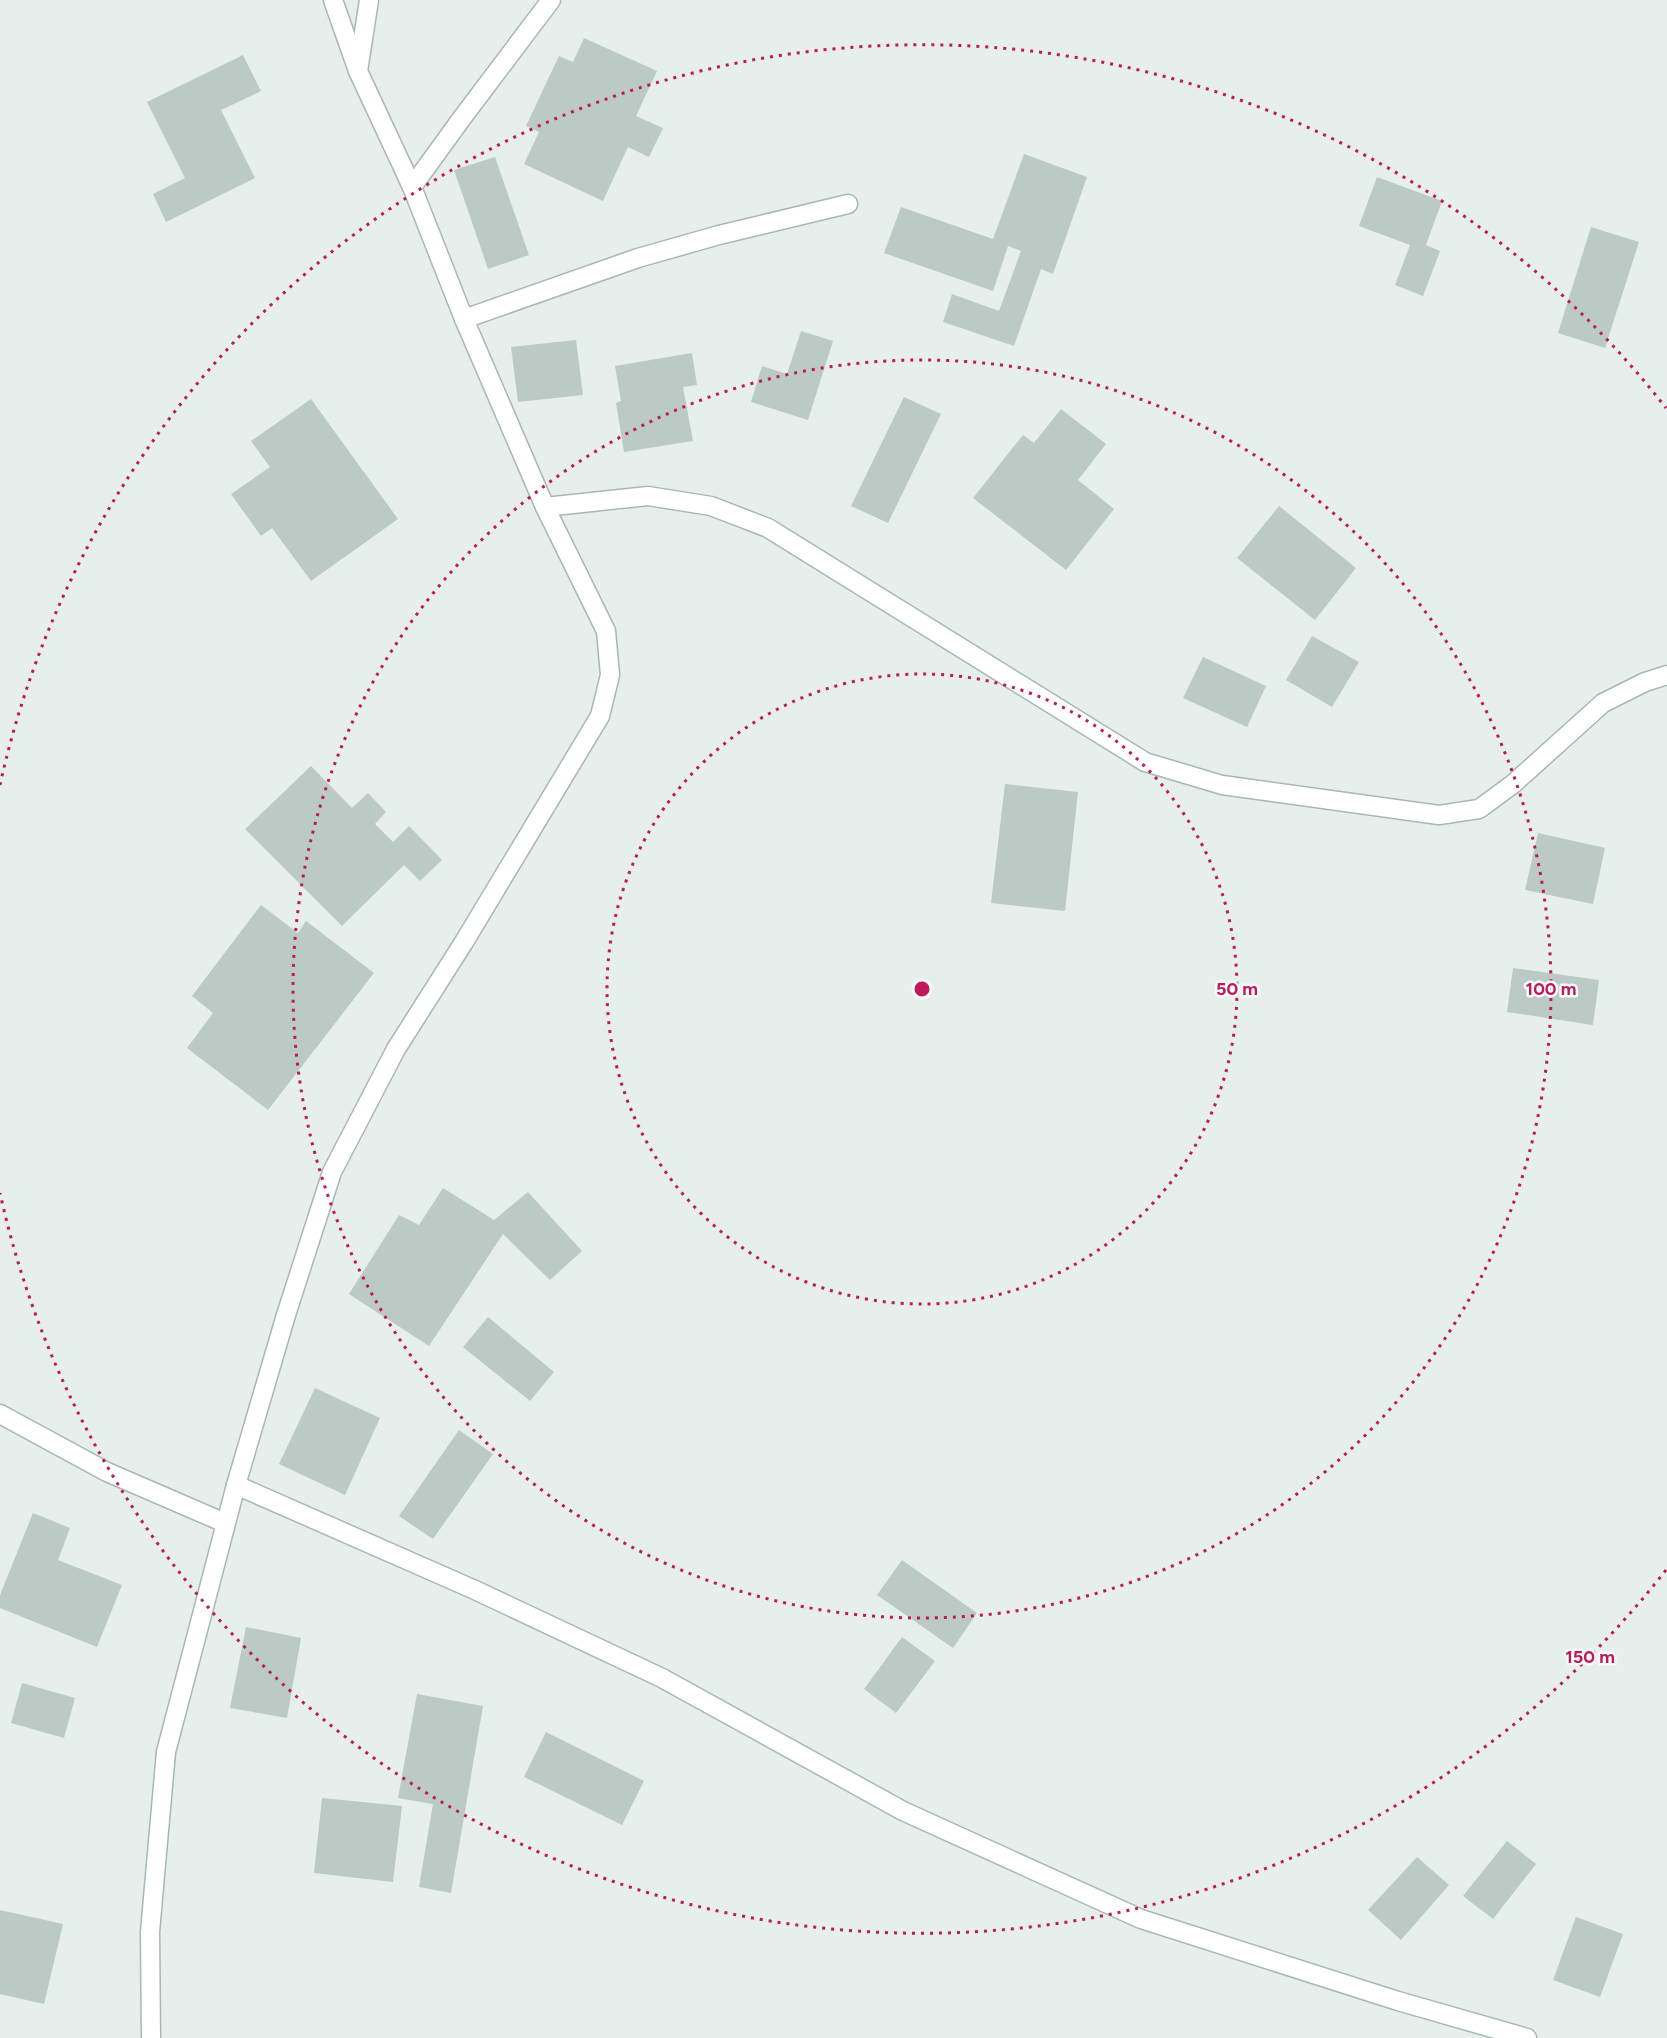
<svg xmlns="http://www.w3.org/2000/svg" width="1667" height="2038" font-family="Figtree,sans-serif">
<rect width="100%" height="100%" fill="#e6efeb"/>
<path fill="#bbcac4" d="M584,38L657,71L636,116L663,128L649,157L628,147L603,201L524,164L539,132L526,126L559,56L573,62Z
M243,55L261,91L221,110L255,178L166,222L153,194L185,178L147,102Z
M1024,154L1087,177L1053,274L1041,269L1014,346L943,322L952,294L999,311L1021,251L1008,246L993,291L884,253L901,207L993,239Z
M495,157L529,255L488,269L454,170Z
M1377,177L1442,201L1426,245L1440,251L1423,296L1395,285L1410,245L1359,226Z
M1591,227L1639,242L1605,348L1558,333Z
M801,331L833,341L808,420L751,402L762,366L787,374Z
M576,340L583,395L518,402L511,347Z
M692,353L697,385L683,387L693,441L624,452L616,403L621,401L615,366Z
M904,397L941,414L888,523L851,506Z
M311,399L398,519L311,581L272,528L261,536L231,494L270,467L251,441Z
M1061,409L1106,444L1078,480L1114,509L1066,570L973,498L1023,435L1034,443Z
M1279,506L1356,568L1315,620L1237,558Z
M1312,636L1359,662L1332,707L1286,680Z
M1203,657L1266,686L1247,727L1183,698Z
M311,766L352,808L368,793L386,812L375,824L393,842L409,826L442,860L420,881L404,865L342,926L245,829Z
M1005,784L1078,792L1065,911L991,903Z
M1538,833L1605,848L1593,904L1525,890Z
M261,905L298,933L306,921L374,973L268,1110L187,1048L213,1013L192,996Z
M1513,968L1599,980L1593,1025L1507,1012Z
M443,1188L494,1220L528,1192L582,1251L550,1280L503,1234L429,1346L349,1294L399,1215L419,1225Z
M488,1317L554,1372L530,1401L463,1347Z
M315,1388L380,1418L345,1495L279,1464Z
M459,1430L493,1454L433,1539L399,1516Z
M33,1513L70,1528L58,1560L122,1585L97,1647L0,1608V1595Z
M902,1560L977,1613L953,1648L877,1595Z
M246,1627L301,1638L287,1718L230,1708Z
M902,1637L935,1661L896,1713L864,1689Z
M22,1683L75,1698L64,1738L11,1723Z
M417,1694L483,1706L451,1893L419,1887L433,1804L398,1798Z
M546,1732L644,1781L622,1825L524,1777Z
M322,1798L402,1806L393,1882L314,1873Z
M1507,1841L1536,1864L1493,1919L1463,1896Z
M1417,1857L1449,1885L1401,1940L1368,1910Z
M0,1910L63,1924L44,2004L0,1994Z
M1576,1917L1623,1934L1600,1997L1553,1980Z"/>
<g fill="none" stroke-linecap="round" stroke-linejoin="round">
<g stroke="#a8b8b2" stroke-width="21">
<path id="minor" d="M358,71L369,0
M412,187L462,118L551,0
M464,319L638,258L719,235L848,204
M545,507L648,496L711,506L768,528L1145,762L1222,785L1439,815L1479,809L1513,784L1603,703L1645,682L1667,675
M0,1414L107,1472L225,1523
M236,1485L475,1590L662,1678L903,1811L1141,1919L1398,2001L1527,2038"/>
</g>
<g stroke="#a8b8b2" stroke-width="21">
<path id="tertiary" d="M151,2038L150,1932L166,1752L236,1485L286,1315L332,1172L396,1049L464,942L600,716L610,675L606,631L545,507L464,319L412,187L358,71L333,0"/>
</g>
<use href="#minor" stroke="#fff" stroke-width="18"/>
<use href="#tertiary" stroke="#fff" stroke-width="18"/>
</g>
<g fill="none" stroke="#c2185b" stroke-width="3" stroke-dasharray="3 6">
<circle cx="922" cy="989" r="315"/>
<circle cx="922" cy="989" r="629"/>
<path d="M1666 1570A944 944 0 0 1 0 1193M0 785A944 944 0 0 1 1666 408"/>
</g>
<circle cx="922" cy="989" r="9" fill="#c2185b" stroke="#f7fbf9" stroke-width="3"/>
<g font-size="18" text-anchor="middle" font-weight="bold" fill="#c2185b" stroke="#f7fbf9" stroke-width="5" stroke-linejoin="round" paint-order="stroke">
<text x="1237" y="995">50 m</text>
<text x="1551" y="995">100 m</text>
<text x="1590" y="1663">150 m</text>
</g>
</svg>
